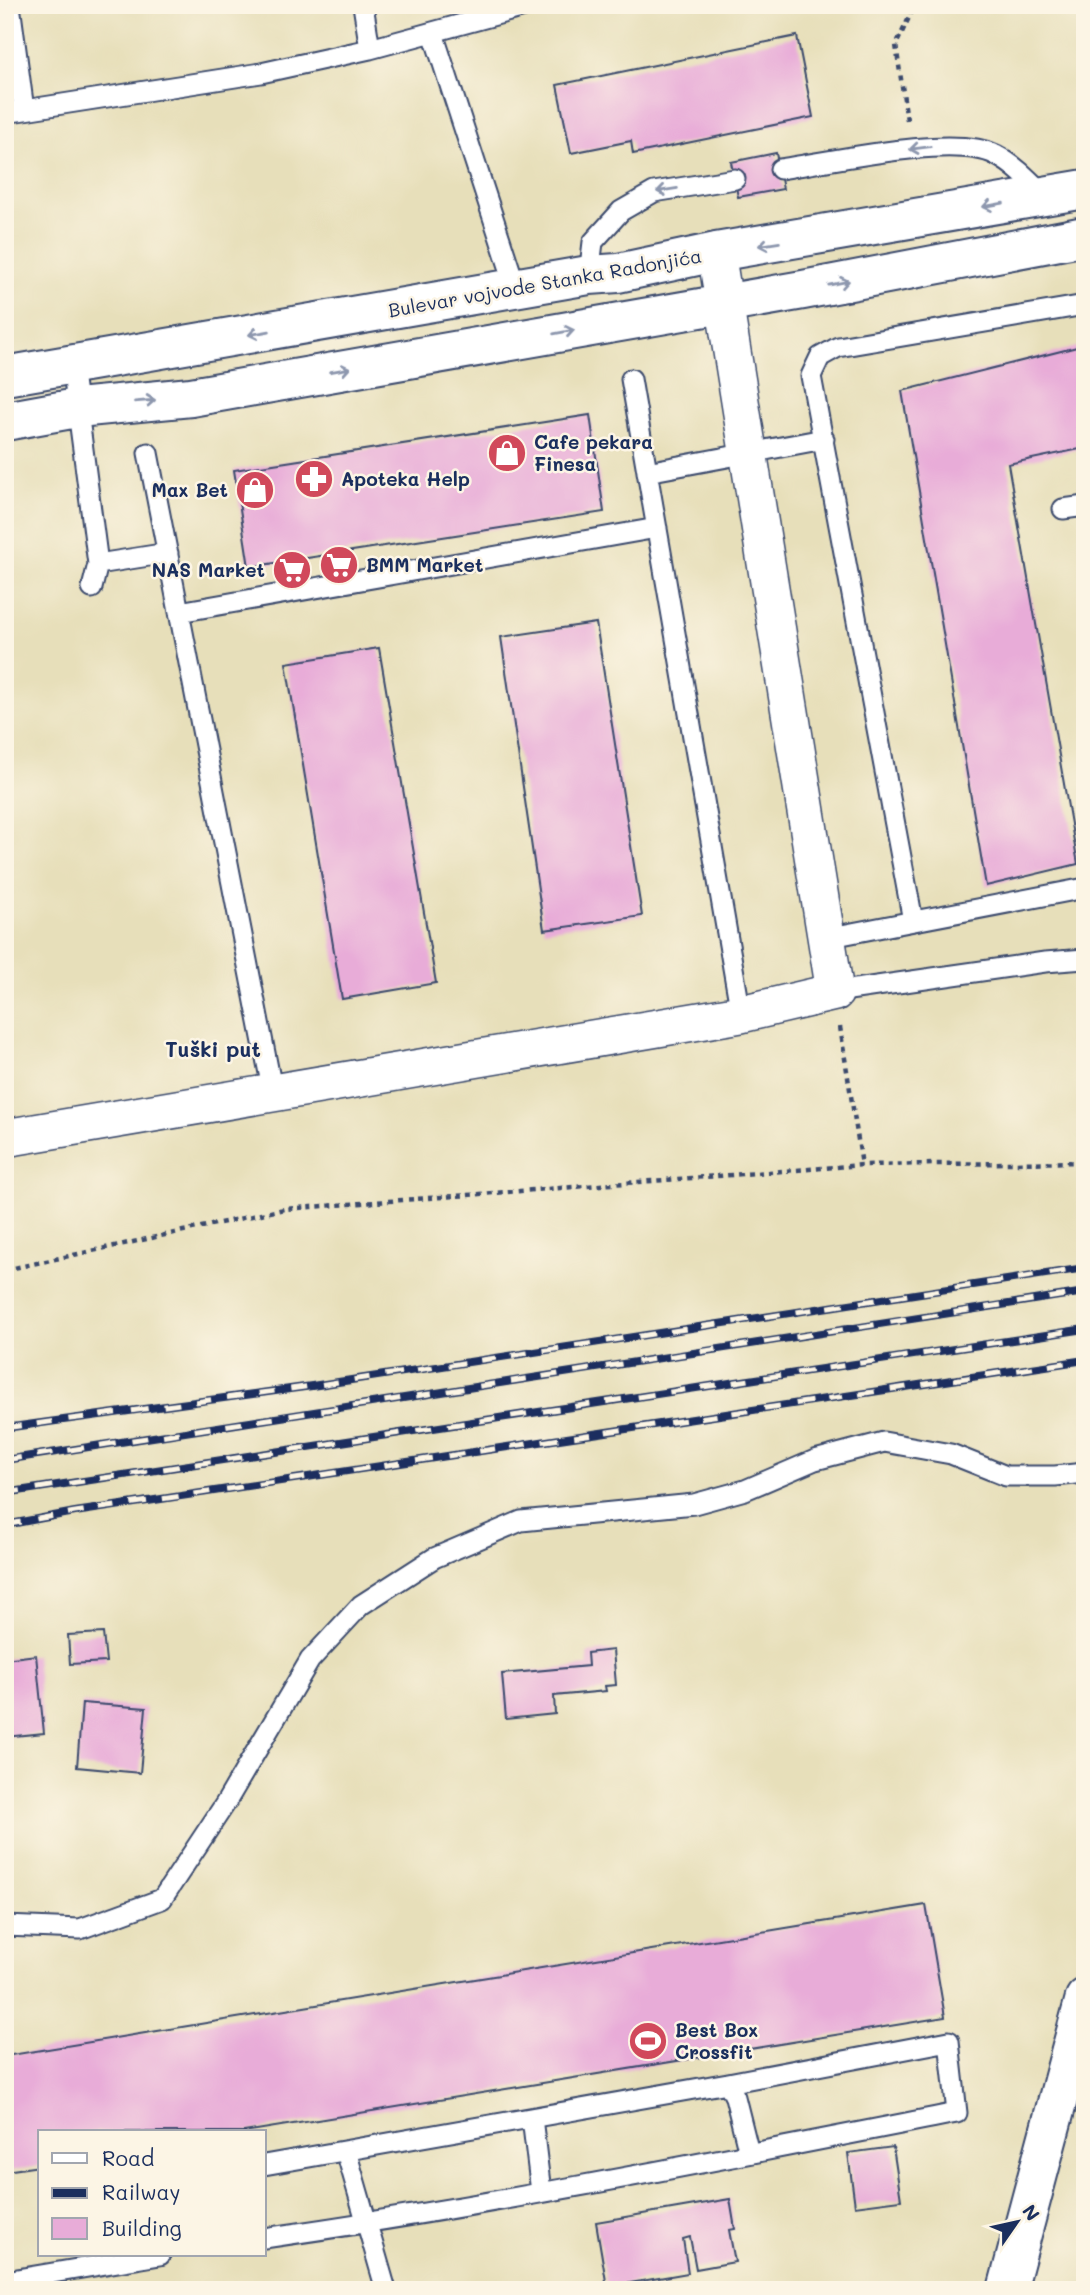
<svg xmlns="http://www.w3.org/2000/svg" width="1090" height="2295" font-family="Mali,sans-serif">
<rect width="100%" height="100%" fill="#fcf5e5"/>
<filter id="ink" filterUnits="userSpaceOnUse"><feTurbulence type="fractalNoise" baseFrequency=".0143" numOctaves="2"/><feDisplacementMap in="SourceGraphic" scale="14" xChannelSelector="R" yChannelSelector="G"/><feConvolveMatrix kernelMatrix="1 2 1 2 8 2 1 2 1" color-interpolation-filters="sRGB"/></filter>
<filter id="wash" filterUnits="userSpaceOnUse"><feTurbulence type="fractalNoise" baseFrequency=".00686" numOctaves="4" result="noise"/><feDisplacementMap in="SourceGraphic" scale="28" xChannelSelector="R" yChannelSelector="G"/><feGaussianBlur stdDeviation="1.57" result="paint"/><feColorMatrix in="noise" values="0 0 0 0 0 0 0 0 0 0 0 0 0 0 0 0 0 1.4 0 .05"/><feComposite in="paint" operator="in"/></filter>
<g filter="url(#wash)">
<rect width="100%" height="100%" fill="#e7dfba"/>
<g id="blocks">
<path fill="#e8acd8" d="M797,36L813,117L633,154L631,141L571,153L557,85Z
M776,153L783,189L738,197L731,162Z
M1081,346L1085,362V448L1008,464L1078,864L986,886L902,391Z
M590,415L604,512L249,567L234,470Z
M596,623L642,916L544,930L501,637Z
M379,648L436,983L342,999L286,663Z
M103,1633L106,1662L70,1664L68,1635Z
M613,1650L616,1685L605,1686L606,1691L554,1696L555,1714L506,1719L502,1674L588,1666L587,1653Z
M36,1655L44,1733L5,1737V1659Z
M82,1703L146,1708L140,1773L77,1767Z
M926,1905L945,2017L244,2132H40V2166L5,2171V2056Z
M893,2147L901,2200L855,2206L848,2153Z
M730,2199L735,2229L729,2230L735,2262L696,2269L690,2237L683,2239L688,2273L607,2287L596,2222Z"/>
</g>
</g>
<g filter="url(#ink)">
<use href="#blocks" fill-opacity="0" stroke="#3a496c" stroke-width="2"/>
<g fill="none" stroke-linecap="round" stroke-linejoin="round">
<g stroke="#3a496c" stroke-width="23">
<path id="lane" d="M10,5L24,110
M433,33L516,288
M370,49L532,5
M5,113L261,73L370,49L363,5
M780,169C828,162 955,133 996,155C1015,165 1030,181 1045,196
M589,275L593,242L621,211L654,192L735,179
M72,365L98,564L92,588
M631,379L741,1014
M148,453L273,1094
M647,472L824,439
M1063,509L1085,506
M98,564L168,553
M179,612L657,528
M913,921L811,376L820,357L838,347L1085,305
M826,938L1080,889
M835,992L1045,962L1085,959
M5,1926L80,1929L162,1899L225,1804L310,1660L361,1605L434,1558L521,1521L694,1504L745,1490L815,1460L884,1442L951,1454L1006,1476H1055L1085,1473
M532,2118L541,2192
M346,2151L386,2290
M264,2165L728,2083L735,2097L749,2153
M264,2238C496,2205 727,2158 957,2113L949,2041L728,2083
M5,2281L160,2255"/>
</g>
<g stroke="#3a496c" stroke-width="40">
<path id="street" d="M5,1138L741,1014L835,992L716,252"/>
</g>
<g stroke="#3a496c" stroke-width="42">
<path id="secondary" d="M5,376L589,275L618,273L716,252L1085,189
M5,421L77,408L191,397L803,290L1085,236
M1007,2290L1085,1998"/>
</g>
<path stroke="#3a496c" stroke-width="4.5" stroke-dasharray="5 5" stroke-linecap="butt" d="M907,120L896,45L915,5
M840,1027L862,1165
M5,1270L284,1209L862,1165L1085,1162"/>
<use href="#lane" stroke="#fff" stroke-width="19"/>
<use href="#street" stroke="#fff" stroke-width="37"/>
<use href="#secondary" stroke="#fff" stroke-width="38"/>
<g stroke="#1b2f5e" stroke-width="8">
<path id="rail" d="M5,1428L312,1386L1085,1268
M5,1460L1085,1292
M5,1493L1085,1329
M5,1525L75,1512L1085,1360"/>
</g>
<use href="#rail" stroke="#fcf5e5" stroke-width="5" stroke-dasharray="16" stroke-linecap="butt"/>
</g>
<defs><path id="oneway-shaft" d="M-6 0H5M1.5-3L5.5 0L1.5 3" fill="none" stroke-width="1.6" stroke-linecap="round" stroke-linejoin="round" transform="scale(1.75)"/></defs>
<g stroke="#8d97ae">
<use href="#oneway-shaft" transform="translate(920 148) rotate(173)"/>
<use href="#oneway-shaft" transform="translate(667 190) rotate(171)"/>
<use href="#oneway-shaft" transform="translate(993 205) rotate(170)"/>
<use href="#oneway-shaft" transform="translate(769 244) rotate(171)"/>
<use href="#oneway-shaft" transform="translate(839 283) rotate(-11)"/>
<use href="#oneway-shaft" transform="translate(564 332) rotate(-10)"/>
<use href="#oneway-shaft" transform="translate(259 333) rotate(170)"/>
<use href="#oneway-shaft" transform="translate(340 370) rotate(-10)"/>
<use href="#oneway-shaft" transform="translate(145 401) rotate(-5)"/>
</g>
</g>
<defs>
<g id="shop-disc" transform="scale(2.0125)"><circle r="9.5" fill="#d1495b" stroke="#fcf5e5"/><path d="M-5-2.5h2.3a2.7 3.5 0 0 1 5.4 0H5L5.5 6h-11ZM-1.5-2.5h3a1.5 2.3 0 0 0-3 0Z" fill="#fff"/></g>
<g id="pharmacy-disc" transform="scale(2.0125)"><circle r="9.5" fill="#d1495b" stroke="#fcf5e5"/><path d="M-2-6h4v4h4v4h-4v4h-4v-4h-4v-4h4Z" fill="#fff"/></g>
<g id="supermarket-disc" transform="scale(2.0125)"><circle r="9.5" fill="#d1495b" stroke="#fcf5e5"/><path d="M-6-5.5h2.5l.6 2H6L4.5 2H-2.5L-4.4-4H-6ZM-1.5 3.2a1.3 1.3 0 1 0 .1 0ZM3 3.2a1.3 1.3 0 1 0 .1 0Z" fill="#fff"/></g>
<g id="stadium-disc" transform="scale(2.0125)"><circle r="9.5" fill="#d1495b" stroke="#fcf5e5"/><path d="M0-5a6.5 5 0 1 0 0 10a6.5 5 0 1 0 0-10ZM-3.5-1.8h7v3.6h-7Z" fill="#fff"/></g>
</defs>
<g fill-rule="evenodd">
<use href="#shop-disc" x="507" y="453"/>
<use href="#pharmacy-disc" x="314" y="479"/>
<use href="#shop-disc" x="255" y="490"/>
<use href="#supermarket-disc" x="339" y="565"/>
<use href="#supermarket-disc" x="292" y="570"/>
<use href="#stadium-disc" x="648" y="2041"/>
</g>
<g text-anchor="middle" stroke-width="5" stroke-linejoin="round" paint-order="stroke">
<g font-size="19" fill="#1b2f5e" stroke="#fcf5e5">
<text transform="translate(545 283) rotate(-10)" y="7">Bulevar vojvode Stanka Radonjića</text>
</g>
<g font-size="19" font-weight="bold" fill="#1b2f5e" stroke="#fcf5e5" text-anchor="start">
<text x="534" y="449">Cafe pekara<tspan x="534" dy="22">Finesa</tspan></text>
<text x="341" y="486">Apoteka Help</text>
<text x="228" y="497" text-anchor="end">Max Bet</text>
<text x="366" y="572">BMM Market</text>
<text x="265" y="577" text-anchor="end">NAS Market</text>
<text x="675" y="2037">Best Box<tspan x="675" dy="22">Crossfit</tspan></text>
</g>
<g font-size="21" font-weight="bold" fill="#1b2f5e" stroke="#fcf5e5">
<text x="213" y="1057">Tuški put</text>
</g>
</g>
<rect width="1090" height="2295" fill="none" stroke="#fcf5e5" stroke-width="28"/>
<rect x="38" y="2130" width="228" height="126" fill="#fcf5e5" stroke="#a2a6af" stroke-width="2"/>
<rect x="52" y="2153" width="35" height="10" fill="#ffffff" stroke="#a2a6af" stroke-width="2"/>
<text x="102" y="2166" font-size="21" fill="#1b2f5e">Road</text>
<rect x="52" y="2188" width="35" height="10" fill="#1b2f5e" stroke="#a2a6af" stroke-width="2"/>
<text x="102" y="2200" font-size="21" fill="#1b2f5e">Railway</text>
<rect x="52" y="2218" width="35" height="21" fill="#e8acd8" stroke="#a2a6af" stroke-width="2"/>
<text x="102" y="2236" font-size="21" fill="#1b2f5e">Building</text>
<g transform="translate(1017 2222) rotate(56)" stroke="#fcf5e5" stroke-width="5" paint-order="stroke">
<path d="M0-5L12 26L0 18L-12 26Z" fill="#1b2f5e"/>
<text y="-10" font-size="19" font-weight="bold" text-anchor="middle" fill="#1b2f5e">N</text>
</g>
</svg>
